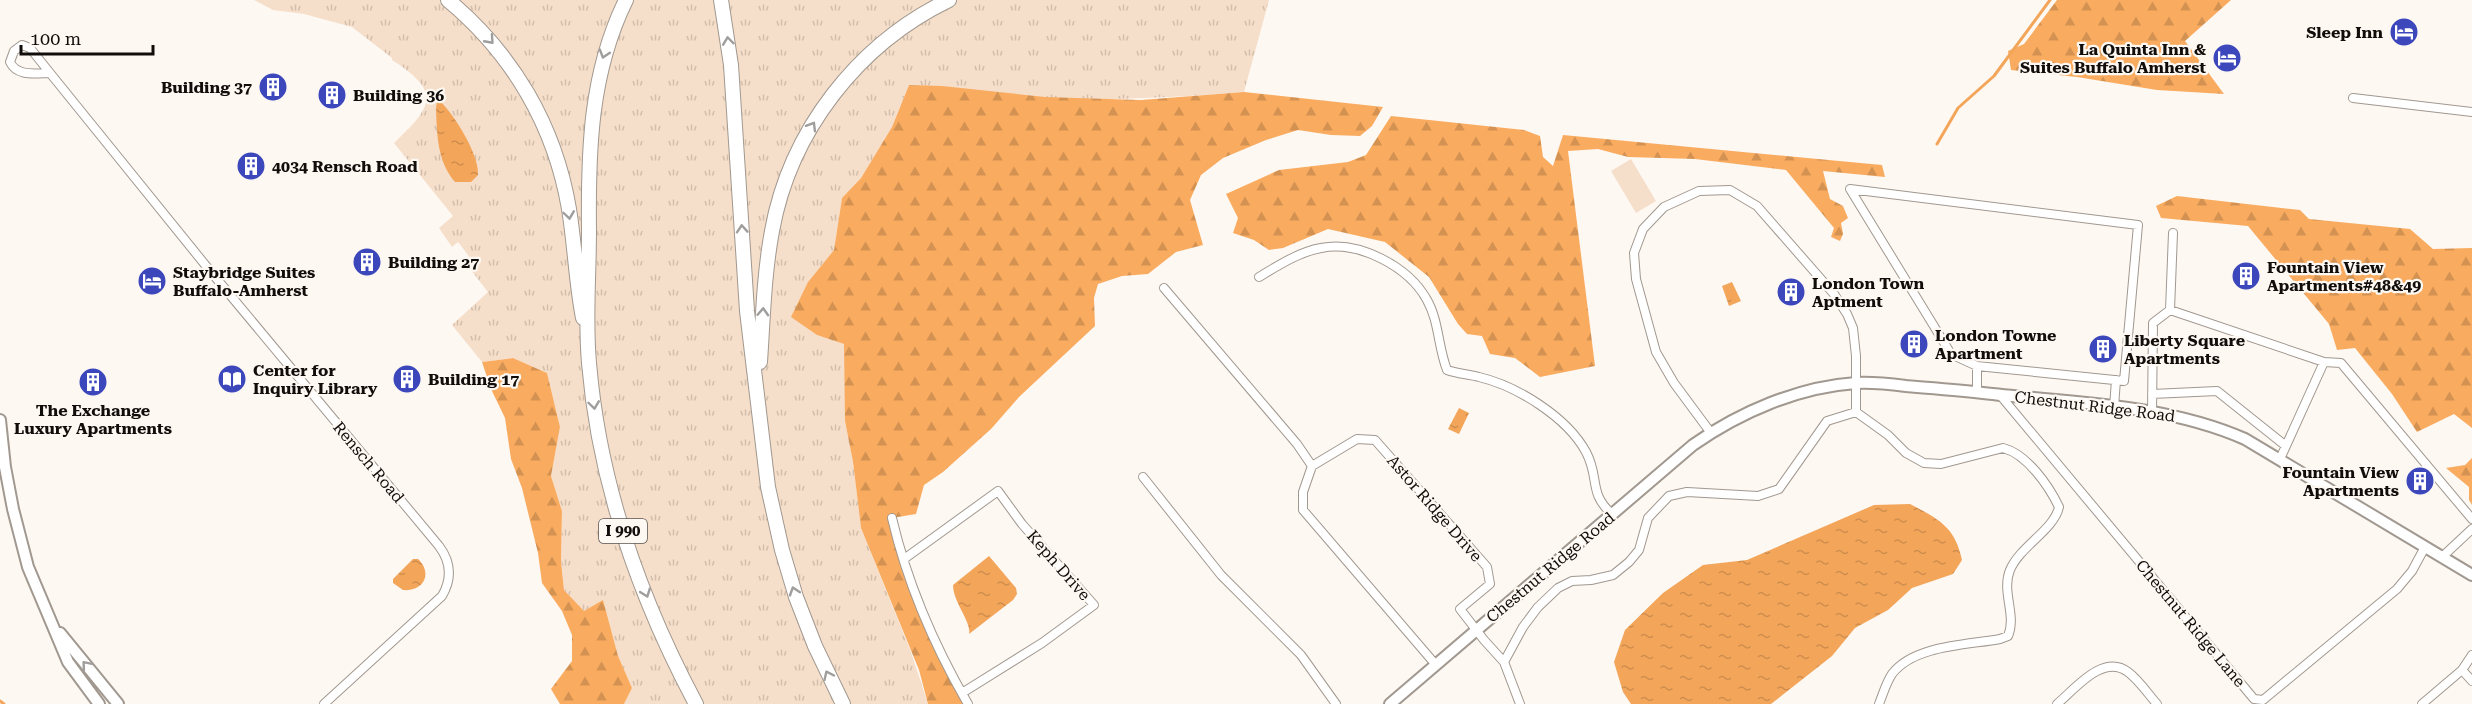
<svg xmlns="http://www.w3.org/2000/svg" width="2472" height="704" font-family="'Roboto Serif',serif">
<defs>
<pattern id="grass-tufts" width="24" height="20" patternUnits="userSpaceOnUse" patternTransform="scale(1.5)"><rect width="24" height="20" fill="#f6dfca"/><path d="M3 7l-1-3M5 7V3M7 7l1-3M15 17l-1-3M17 17v-4M19 17l1-3" fill="none" stroke="#d2beac"/></pattern>
<pattern id="forest-firs" width="22" height="20" patternUnits="userSpaceOnUse" patternTransform="scale(1.5)"><rect width="22" height="20" fill="#f9ab60"/><path d="M5 1l3.5 6h-7zM16 11l3.5 6h-7z" fill="#d49252"/></pattern>
<pattern id="water-ripples" width="26" height="14" patternUnits="userSpaceOnUse" patternTransform="scale(1.5)"><rect width="26" height="14" fill="#f3a55a"/><path d="M2 4q2-2 4 0t4 0M15 11q2-2 4 0t4 0" fill="none" stroke="#cf8d4d"/></pattern>
</defs>
<rect width="100%" height="100%" fill="#fef8f3"/>
<path fill="url(#grass-tufts)" d="M254,0H1269L1244,92C1178,97 1113,101 1046,98C1001,95 955,87 909,85L892,127L861,178L842,198L834,250L808,282L817,335L845,344V421L853,462L861,528L911,652L928,704H624L632,688L618,657L603,601L584,611L564,590L561,559L562,511L551,476L560,427L547,373L513,358L482,362L452,325L488,292L467,265L471,259L458,242L452,247L439,228L453,216L394,143C433,106 442,92 392,60V58L352,27L304,14L273,10Z"/>
<path fill="url(#forest-firs)" d="M2057,0H2231L2185,41L2224,94L2157,90L2077,77L2011,70L2008,51L2024,44Z
M909,85L942,86L1045,97L1141,100L1244,92L1383,107L1372,126L1360,136L1331,135L1298,130L1266,140L1223,158L1201,175L1190,200L1203,245L1176,252L1148,274L1122,276L1098,284L1094,298L1095,326L1019,397L991,429L943,472L924,485L916,514L892,518L930,630L968,704H928L919,670L861,528L853,462L845,421L844,344L817,335L791,317L808,282L834,250L842,198L861,178L892,127Z
M1391,116L1524,130L1540,136L1543,157L1553,166L1563,135L1882,165L1885,177L1823,171L1830,199L1843,206L1848,218L1841,223L1843,234L1840,241L1831,237L1834,228L1786,170L1695,159L1628,157L1598,149L1568,151L1595,366L1540,377L1515,358L1490,354L1482,336L1467,334L1458,324L1429,277L1385,242L1328,229L1283,248L1269,250L1254,240L1233,233L1238,218L1226,194L1279,170L1348,162L1366,155Z
M2177,196L2300,210L2309,219L2410,229L2433,249L2472,248V428L2454,414L2417,432L2392,394L2355,348L2337,350L2329,324L2248,226L2161,218L2156,206Z
M513,358L547,373L560,427L551,476L562,511L561,561L564,590L584,611L603,600L618,656L632,688L624,704H560L551,689L572,661V635L562,611L542,583L538,553L522,488L511,459L505,418L491,389L482,362Z
M2472,458V505L2469,500V487L2446,468L2465,465Z"/>
<path fill="#f6dfca" d="M1631,159L1656,201L1636,213L1611,171Z"/>
<path fill="url(#water-ripples)" d="M440,101C455,116 479,154 478,175L471,182H455C437,161 437,134 436,108L437,102Z
M1732,282L1741,301L1729,306L1722,286Z
M1459,408L1469,413L1459,434L1448,429Z
M1910,504C1938,519 1955,526 1962,560L1953,574L1912,588L1888,610L1855,628L1832,656L1771,704H1631L1623,692L1614,662L1625,630L1663,593L1703,565L1747,560L1874,505Z
M989,556L1016,588L1017,594L1013,600L969,634C972,623 953,602 953,585Z
M413,559H418C433,573 424,592 403,590L393,583V579Z"/>
<g fill="none" stroke-linecap="round" stroke-linejoin="round">
<path stroke="#f3a55a" stroke-width="3" d="M1937,144L1958,108L1994,76L2050,0
M0,701L4,704"/>
<g stroke="#a1988f" stroke-width="10">
<path id="street" d="M50,73C36,73 17,77 10,62L14,51L22,45L30,48L50,73L211,272L439,546C451,562 452,579 442,596L324,704
M2353,98L2472,112
M1850,189L2138,225L2124,381L1977,366L1951,354Z
M1259,277C1279,265 1299,252 1321,248C1359,240 1409,267 1427,300C1439,321 1438,347 1447,370C1458,374 1468,374 1479,377C1517,386 1567,417 1586,452C1600,478 1588,493 1612,514
M1164,288L1297,444L1312,466L1303,492V510L1436,665
M2170,310L2324,362L2341,363L2472,519
M1977,366V392
M2152,394L2217,391L2286,446
M2000,395L2254,699L2263,700L2397,589L2412,571L2425,547
M2114,407L2116,380
M1856,412L1888,435L1906,453L1924,463L1941,464L2003,448C2027,454 2049,486 2059,507C2054,530 2020,546 2010,570C2001,592 2017,615 2008,636L2000,639C1968,645 1914,645 1892,674C1886,683 1883,694 1879,704
M2152,412L2153,323L2170,310L2173,233
M2280,459L2324,362
M1312,466L1357,439L1375,440L1487,567L1490,584L1460,609L1484,640L1504,662L1520,704
M1143,477L1221,575L1301,655L1336,704
M892,518C907,582 935,647 968,704
M2442,557L2472,529
M904,559L998,491L1022,524L1094,605L1042,643L962,693
M1504,662L1523,627L1538,607L1558,588L1572,581L1591,580L1613,575L1629,562L1639,550L1648,518L1669,496L1687,492L1758,496L1779,489L1827,421L1856,412V356L1853,328L1847,314L1834,294L1757,206L1730,190L1699,191L1664,207L1643,229L1634,253L1636,279L1656,352L1674,383L1711,433
M2462,670L2472,681
M2057,704C2075,689 2103,653 2128,672C2139,680 2148,694 2157,704
M2422,704L2462,670L2472,655"/>
</g>
<g stroke="#a1988f" stroke-width="14">
<path id="secondary" d="M0,420L5,467L13,509L28,567L68,662L99,704
M60,633L118,704
M1390,704L1693,445C1740,412 1798,387 1856,383C1872,382 1890,384 1906,386C1931,388 1957,390 1983,393C2070,403 2163,403 2245,439L2472,575"/>
</g>
<g stroke="#a1988f" stroke-width="16">
<path id="highway" d="M448,0C513,54 555,126 569,209C575,246 576,282 583,318
M626,0C590,73 588,151 589,231C589,275 585,320 589,363C599,482 640,599 696,704
M721,0L731,65L747,311L768,487L782,550L796,597L815,646L843,704
M760,362C763,318 764,274 772,231C790,131 858,44 949,0"/>
</g>
<use href="#street" stroke="#fff" stroke-width="8"/>
<use href="#secondary" stroke="#fff" stroke-width="10"/>
<use href="#highway" stroke="#fff" stroke-width="14"/>
</g>
<defs><path id="oneway-chevron" d="M-2-3.5L2.5 0L-2 3.5" fill="none" stroke-width="1.6" stroke-linecap="round" stroke-linejoin="round" transform="scale(1.5)"/></defs>
<g stroke="#9f9e9d">
<use href="#oneway-chevron" transform="translate(490 40) rotate(48)"/>
<use href="#oneway-chevron" transform="translate(728 41) rotate(-97)"/>
<use href="#oneway-chevron" transform="translate(604 54) rotate(107)"/>
<use href="#oneway-chevron" transform="translate(812 126) rotate(-59)"/>
<use href="#oneway-chevron" transform="translate(569 215) rotate(82)"/>
<use href="#oneway-chevron" transform="translate(742 229) rotate(-94)"/>
<use href="#oneway-chevron" transform="translate(763 312) rotate(-87)"/>
<use href="#oneway-chevron" transform="translate(594 405) rotate(82)"/>
<use href="#oneway-chevron" transform="translate(794 591) rotate(-108)"/>
<use href="#oneway-chevron" transform="translate(646 593) rotate(70)"/>
<use href="#oneway-chevron" transform="translate(86 665) rotate(-130)"/>
<use href="#oneway-chevron" transform="translate(828 675) rotate(-115)"/>
</g>
<defs>
<g id="hotel-disc" transform="scale(1.5)"><circle r="9.5" fill="#3c47bb" stroke="#fef8f3"/><path d="M-6-4.5h1.5V1H6V5H4.5V3h-9V5H-6ZM-4 0a1.8 1.8 0 1 1 3.6 0ZM.5 0V-2.5h3Q6-2.5 6 0Z" fill="#fff"/></g>
<g id="building-disc" transform="scale(1.5)"><circle r="9.5" fill="#3c47bb" stroke="#fef8f3"/><path d="M-4-6H4V6H1V3H-1V6H-4ZM-2.5-4.3h1.7v1.8h-1.7ZM.8-4.3h1.7v1.8H.8ZM-2.5-1h1.7V.8h-1.7ZM.8-1h1.7V.8H.8Z" fill="#fff"/></g>
<g id="library-disc" transform="scale(1.5)"><circle r="9.5" fill="#3c47bb" stroke="#fef8f3"/><path d="M-6-4Q-3-5.5-.7-3.5V5Q-3 3-6 4ZM6-4Q3-5.5 .7-3.5V5Q3 3 6 4Z" fill="#fff"/></g>
</defs>
<g fill-rule="evenodd">
<use href="#hotel-disc" x="2404" y="32"/>
<use href="#hotel-disc" x="2227" y="58"/>
<use href="#building-disc" x="273" y="87"/>
<use href="#building-disc" x="332" y="95"/>
<use href="#building-disc" x="251" y="166"/>
<use href="#building-disc" x="367" y="262"/>
<use href="#building-disc" x="2246" y="276"/>
<use href="#hotel-disc" x="152" y="281"/>
<use href="#building-disc" x="1791" y="292"/>
<use href="#building-disc" x="1914" y="344"/>
<use href="#building-disc" x="2103" y="349"/>
<use href="#library-disc" x="232" y="379"/>
<use href="#building-disc" x="407" y="379"/>
<use href="#building-disc" x="93" y="382"/>
<use href="#building-disc" x="2420" y="481"/>
</g>
<g text-anchor="middle" stroke-width="4.5" stroke-linejoin="round" paint-order="stroke">
<rect fill="#fef8f3" stroke="#575450" stroke-width="1.5" x="599" y="519" width="48" height="24" rx="4.5"/>
<g font-size="15" font-weight="bold" fill="#100d0a">
<text x="623" y="536">I 990</text>
</g>
<g font-size="16" font-weight="bold" fill="#100d0a" stroke="#fef8f3" text-anchor="start">
<text x="2383" y="38" text-anchor="end">Sleep Inn</text>
<text x="2206" y="55" text-anchor="end">La Quinta Inn &amp;<tspan x="2206" dy="18">Suites Buffalo Amherst</tspan></text>
<text x="252" y="93" text-anchor="end">Building 37</text>
<text x="353" y="101">Building 36</text>
<text x="272" y="172">4034 Rensch Road</text>
<text x="388" y="268">Building 27</text>
<text x="2267" y="273">Fountain View<tspan x="2267" dy="18">Apartments#48&amp;49</tspan></text>
<text x="173" y="278">Staybridge Suites<tspan x="173" dy="18">Buffalo-Amherst</tspan></text>
<text x="1812" y="289">London Town<tspan x="1812" dy="18">Aptment</tspan></text>
<text x="1935" y="341">London Towne<tspan x="1935" dy="18">Apartment</tspan></text>
<text x="2124" y="346">Liberty Square<tspan x="2124" dy="18">Apartments</tspan></text>
<text x="253" y="376">Center for<tspan x="253" dy="18">Inquiry Library</tspan></text>
<text x="428" y="385">Building 17</text>
<text x="93" y="416" text-anchor="middle">The Exchange<tspan x="93" dy="18">Luxury Apartments</tspan></text>
<text x="2399" y="478" text-anchor="end">Fountain View<tspan x="2399" dy="18">Apartments</tspan></text>
</g>
<g font-size="16" fill="#100d0a" stroke="#fef8f3">
<text transform="translate(2095 406) rotate(7)" y="6">Chestnut Ridge Road</text>
<text transform="translate(369 462) rotate(50)" y="6">Rensch Road</text>
<text transform="translate(1435 508) rotate(49)" y="6">Astor Ridge Drive</text>
<text transform="translate(1059 565) rotate(49)" y="6">Keph Drive</text>
<text transform="translate(1550 567) rotate(-40)" y="6">Chestnut Ridge Road</text>
<text transform="translate(2191 623) rotate(50)" y="6">Chestnut Ridge Lane</text>
</g>
</g>
<path d="M21 45v9h132v-9" fill="none" stroke="#100d0a" stroke-width="3"/>
<text x="30" y="45" font-size="18" fill="#100d0a" stroke="#fef8f3" stroke-width="4.5" paint-order="stroke">100 m</text>
</svg>
